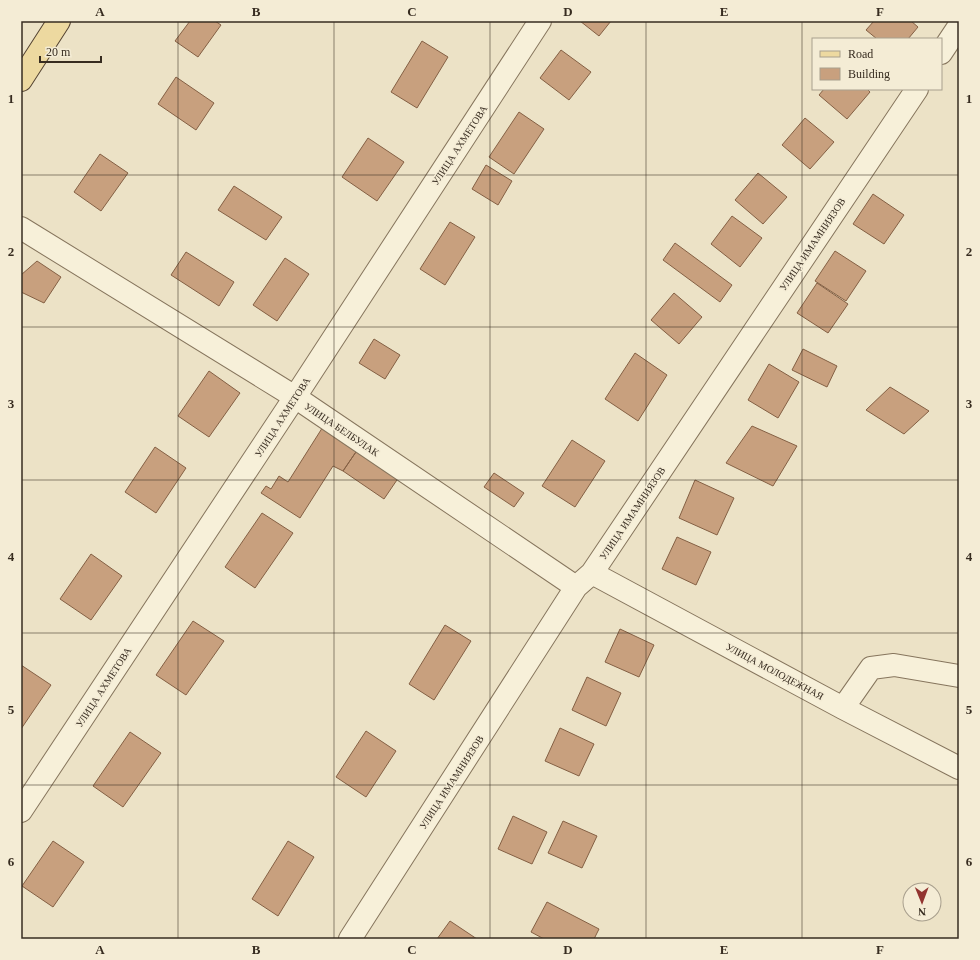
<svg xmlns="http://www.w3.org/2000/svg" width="980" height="960" font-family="Georgia,serif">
<rect width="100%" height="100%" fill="#ece2c6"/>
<path fill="#c8a07e" stroke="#846044" d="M190,21H215L221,25L198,57L175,41Z
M580,21H611L599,36Z
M874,21H911L918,27L908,39H877L866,30Z
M422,41L448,57L417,108L391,92Z
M561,50L591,72L569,100L540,78Z
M176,77L214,103L196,130L158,104Z
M824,89H867L870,92L847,119L819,95Z
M519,112L544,129L514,174L489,157Z
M805,118L834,142L810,169L782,145Z
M368,138L404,162L377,201L342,177Z
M100,154L128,173L101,211L74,192Z
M486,165L512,181L498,205L472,189Z
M758,173L787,197L763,224L735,200Z
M234,186L282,217L266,240L218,210Z
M873,194L904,215L884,244L853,224Z
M732,216L762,238L740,267L711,244Z
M450,222L475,237L445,285L420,269Z
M675,243L732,285L720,302L663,260Z
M835,251L866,271L846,301L815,281Z
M186,252L234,282L219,306L171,275Z
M285,258L309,274L277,321L253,305Z
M37,261L61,277L44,303L21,292V275Z
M817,283L848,304L828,333L797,313Z
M674,293L702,317L679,344L651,320Z
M374,339L400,355L385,379L359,363Z
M803,349L837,366L827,387L792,370Z
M635,353L667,375L638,421L605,399Z
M769,364L799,382L778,418L748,400Z
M209,371L240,393L209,437L178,416Z
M890,387L929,411L904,434L866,410Z
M326,422L360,446L343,471L333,466L300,518L261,493L266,486L271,489L279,476L288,482Z
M752,426L797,446L773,486L726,463Z
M572,440L605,461L575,507L542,486Z
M360,446L401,474L384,499L343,471Z
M155,447L186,468L156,513L125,492Z
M494,473L524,493L514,507L484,487Z
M695,480L734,498L717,535L679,518Z
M262,513L293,533L255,588L225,567Z
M677,537L711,552L696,585L662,569Z
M91,554L122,576L91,620L60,599Z
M193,621L224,641L186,695L156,675Z
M445,625L471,641L434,700L409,684Z
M620,629L654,645L639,677L605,662Z
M21,665L51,685L21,729Z
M587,677L621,693L606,726L572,710Z
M560,728L594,744L579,776L545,761Z
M366,731L396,751L366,797L336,777Z
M130,732L161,753L123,807L93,786Z
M513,816L547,832L532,864L498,849Z
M563,821L597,836L582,868L548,853Z
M53,841L84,862L53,907L22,886Z
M288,841L314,857L278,916L252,899Z
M547,902L599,929L594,939H544L531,932Z
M450,921L477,939H437Z"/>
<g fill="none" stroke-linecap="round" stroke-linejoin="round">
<g stroke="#86755d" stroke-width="24">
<path id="minor" d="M941,53L959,26
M21,228L295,397L576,587
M592,573L843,708L959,768
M843,708L871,668L894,665L959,676
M21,811L295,397L540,21
M350,939L576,587L592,573L917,89"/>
</g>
<g stroke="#544331" stroke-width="24">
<path id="major" d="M21,80L59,21"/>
</g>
<use href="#minor" stroke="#f7f0d9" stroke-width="22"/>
<use href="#major" stroke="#edd9a0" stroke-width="22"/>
</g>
<path fill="none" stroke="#372c20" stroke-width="1" stroke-opacity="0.55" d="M178,21V939M334,21V939M490,21V939M646,21V939M802,21V939M21,175H959M21,327H959M21,480H959M21,633H959M21,785H959"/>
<g text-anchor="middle" stroke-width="3" stroke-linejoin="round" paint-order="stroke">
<g font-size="10" fill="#372c20" stroke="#f4ecd5">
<text transform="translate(459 145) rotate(-57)" y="4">УЛИЦА АХМЕТОВА</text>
<text transform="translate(812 244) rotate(-56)" y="4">УЛИЦА ИМАМНИЯЗОВ</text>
<text transform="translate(282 417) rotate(-57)" y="4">УЛИЦА АХМЕТОВА</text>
<text transform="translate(342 429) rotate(34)" y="4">УЛИЦА БЕЛБУЛАК</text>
<text transform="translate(632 513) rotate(-56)" y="4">УЛИЦА ИМАМНИЯЗОВ</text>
<text transform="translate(775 671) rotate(28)" y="4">УЛИЦА МОЛОДЕЖНАЯ</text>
<text transform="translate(103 687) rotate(-57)" y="4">УЛИЦА АХМЕТОВА</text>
<text transform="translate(451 782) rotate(-57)" y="4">УЛИЦА ИМАМНИЯЗОВ</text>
</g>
</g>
<rect width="980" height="960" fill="none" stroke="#f4ecd5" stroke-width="44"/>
<rect x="812" y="38" width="130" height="52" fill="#f4ecd5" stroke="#a89f8d"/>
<rect x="820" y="51" width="20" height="6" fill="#edd9a0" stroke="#a89f8d"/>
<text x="848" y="58" font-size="12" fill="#372c20">Road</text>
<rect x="820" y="68" width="20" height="12" fill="#c8a07e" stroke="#a89f8d"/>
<text x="848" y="78" font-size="12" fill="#372c20">Building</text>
<g transform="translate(922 902) rotate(179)"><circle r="19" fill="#f4ecd5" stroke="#a89f8d"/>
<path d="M0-3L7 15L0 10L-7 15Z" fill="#923430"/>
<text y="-6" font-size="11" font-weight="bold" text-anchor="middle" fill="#372c20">N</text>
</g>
<path d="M40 56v6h61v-6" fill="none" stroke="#372c20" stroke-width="2"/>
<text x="46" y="56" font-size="12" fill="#372c20" stroke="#f4ecd5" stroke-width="3" paint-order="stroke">20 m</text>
<rect x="22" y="22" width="936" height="916" fill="none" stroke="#372c20" stroke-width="1.5"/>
<g font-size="13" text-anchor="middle" font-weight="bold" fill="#372c20">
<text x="100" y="16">A</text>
<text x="256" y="16">B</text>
<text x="412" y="16">C</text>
<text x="568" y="16">D</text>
<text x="724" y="16">E</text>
<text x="880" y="16">F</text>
<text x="11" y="103">1</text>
<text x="969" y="103">1</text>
<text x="11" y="256">2</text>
<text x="969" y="256">2</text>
<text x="11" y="408">3</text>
<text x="969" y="408">3</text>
<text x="11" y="561">4</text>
<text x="969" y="561">4</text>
<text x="11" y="714">5</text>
<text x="969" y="714">5</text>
<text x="11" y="866">6</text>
<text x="969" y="866">6</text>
<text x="100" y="954">A</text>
<text x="256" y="954">B</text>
<text x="412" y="954">C</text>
<text x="568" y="954">D</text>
<text x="724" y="954">E</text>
<text x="880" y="954">F</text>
</g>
</svg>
